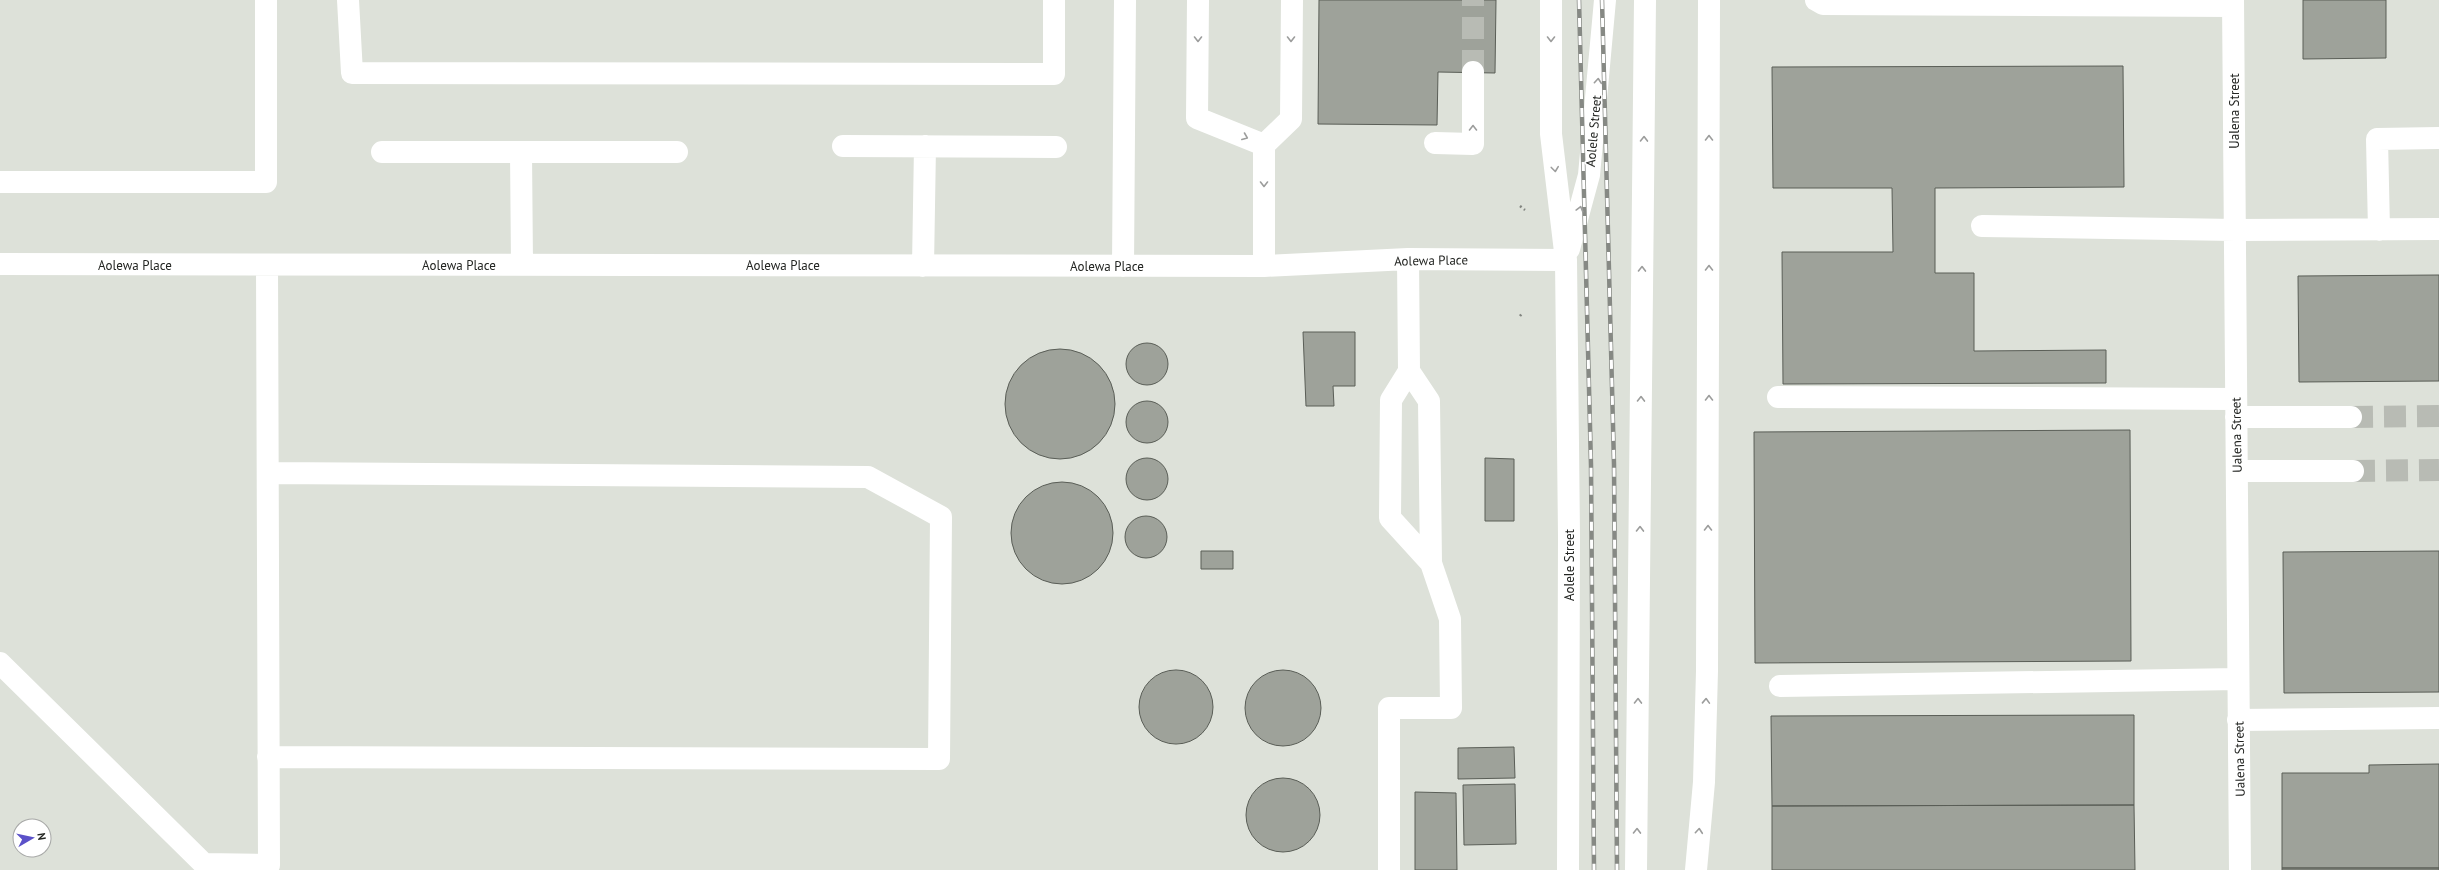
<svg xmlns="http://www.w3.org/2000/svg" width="2439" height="870" font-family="'PT Sans',sans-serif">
<rect width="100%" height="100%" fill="#dde1d9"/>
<path fill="#9ea29a" stroke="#5a5e57" d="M1319,0H1496L1495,73L1438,72L1437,125L1318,124Z
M2303,0H2386V58L2303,59Z
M2123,66L2124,187L1935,188V273H1974V351L2106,350V383L1783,384L1782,252H1893L1892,188H1773L1772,67Z
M2439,275V381L2299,382L2298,276Z
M1303,332H1355V386H1333L1334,406H1306Z
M1126 364a21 21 0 1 1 42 0a21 21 0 1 1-42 0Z
M1005 404a55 55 0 1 1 110 0a55 55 0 1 1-110 0Z
M1126 422a21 21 0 1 1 42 0a21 21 0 1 1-42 0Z
M2130,430L2131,661L1755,663L1754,432Z
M1485,458L1514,459V521H1485Z
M1126 479a21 21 0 1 1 42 0a21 21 0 1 1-42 0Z
M1011 533a51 51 0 1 1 102 0a51 51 0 1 1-102 0Z
M1125 537a21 21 0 1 1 42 0a21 21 0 1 1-42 0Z
M1201,551H1233V569H1201Z
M2439,551V692L2284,693L2283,552Z
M1139 707a37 37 0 1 1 74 0a37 37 0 1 1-74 0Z
M1245 708a38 38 0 1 1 76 0a38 38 0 1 1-76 0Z
M2134,715V805L1772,806L1771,716Z
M1514,747L1515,778L1458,779V748Z
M2439,764V868H2282V773H2369V765Z
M1246 815a37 37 0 1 1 74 0a37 37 0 1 1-74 0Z
M1515,784L1516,844L1464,845L1463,785Z
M1415,792L1456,793L1457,870H1415Z
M2134,805L2135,870H1772V806Z
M2282,868H2439V870H2282Z"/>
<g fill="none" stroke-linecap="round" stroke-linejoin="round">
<path stroke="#b8bbb4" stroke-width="22" stroke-dasharray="22 11" stroke-linecap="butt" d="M1473,72V0
M2351,417L2439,416
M2353,471L2439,470"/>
<path stroke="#81847f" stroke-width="2.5" stroke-dasharray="2 3" stroke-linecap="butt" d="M1520,206L1525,210
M1520,316L1523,312"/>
<path stroke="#fff" stroke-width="22" d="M348,0L352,73L1054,74V0
M1198,0L1197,118L1264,145
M1551,0V134L1566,260L1569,536L1568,870
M1816,0L1823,4L2233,6
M2233,0L2240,870
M1435,143L1473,144V72
M843,146L1056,147
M382,152H677
M521,152L522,265
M0,182H266V0
M1982,226L2235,230L2439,229
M2379,230L2377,139L2439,138
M1569,249L1589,175L1605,0
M0,264L1264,266L1408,259L1566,260
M923,266L925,146
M1123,266L1125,0
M1264,266V145L1291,119L1292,0
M1409,371L1391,400L1390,518L1431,563
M1778,397L2236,399
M2236,417H2351
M2237,471H2353
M268,473L868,477L941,517L939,759L268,757
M0,663L204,864L269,865L267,265
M1780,686L2238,679
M2238,720L2439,718
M1389,870V708H1451L1450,619L1431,563L1429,401L1409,371L1408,259"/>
<path stroke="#fff" stroke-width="22" d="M1636,870L1645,0
M1696,870L1704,782L1707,671L1709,0"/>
<g stroke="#868984" stroke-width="4.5">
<path id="rail" d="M1579,0L1591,465L1594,870
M1602,0L1614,464L1617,870"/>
</g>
<use href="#rail" stroke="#fff" stroke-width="3" stroke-dasharray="9" stroke-linecap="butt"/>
</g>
<defs><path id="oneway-chevron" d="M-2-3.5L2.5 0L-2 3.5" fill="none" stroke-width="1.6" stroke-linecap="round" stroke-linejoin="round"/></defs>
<g stroke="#9c9d9c">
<use href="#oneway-chevron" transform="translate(1198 39) rotate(90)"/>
<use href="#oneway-chevron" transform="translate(1291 39) rotate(90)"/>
<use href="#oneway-chevron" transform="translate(1551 39) rotate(90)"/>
<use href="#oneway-chevron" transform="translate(1598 81) rotate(-85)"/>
<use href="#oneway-chevron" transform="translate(1473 128) rotate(-90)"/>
<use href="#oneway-chevron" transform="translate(1245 137) rotate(22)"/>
<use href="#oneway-chevron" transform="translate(1709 138) rotate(-90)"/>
<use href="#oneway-chevron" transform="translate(1644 139) rotate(-89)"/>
<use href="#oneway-chevron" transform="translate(1555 169) rotate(83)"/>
<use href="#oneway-chevron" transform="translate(1264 184) rotate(90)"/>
<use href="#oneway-chevron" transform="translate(1580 209) rotate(-75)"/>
<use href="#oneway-chevron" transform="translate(1709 268) rotate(-90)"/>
<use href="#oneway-chevron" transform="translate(1642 269) rotate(-89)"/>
<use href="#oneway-chevron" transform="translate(1709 398) rotate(-90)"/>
<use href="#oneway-chevron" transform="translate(1641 399) rotate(-89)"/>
<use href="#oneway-chevron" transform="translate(1708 528) rotate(-90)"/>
<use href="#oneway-chevron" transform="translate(1640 529) rotate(-89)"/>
<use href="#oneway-chevron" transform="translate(1638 701) rotate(-89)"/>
<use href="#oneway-chevron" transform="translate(1706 701) rotate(-88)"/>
<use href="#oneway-chevron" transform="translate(1637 831) rotate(-89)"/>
<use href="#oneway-chevron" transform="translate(1699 831) rotate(-85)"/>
</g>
<g text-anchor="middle" stroke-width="3" stroke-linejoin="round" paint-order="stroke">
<g font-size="13" fill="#232522" stroke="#fff">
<text transform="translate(2234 111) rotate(-90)" y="5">Ualena Street</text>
<text transform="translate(1593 131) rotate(-85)" y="5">Aolele Street</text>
<text transform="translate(1431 260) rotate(-1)" y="5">Aolewa Place</text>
<text x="135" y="270">Aolewa Place</text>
<text x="459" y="270">Aolewa Place</text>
<text x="783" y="270">Aolewa Place</text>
<text x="1107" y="271">Aolewa Place</text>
<text transform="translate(2236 435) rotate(-91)" y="5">Ualena Street</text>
<text transform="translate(1569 565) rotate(-90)" y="5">Aolele Street</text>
<text transform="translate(2239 759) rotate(-91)" y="5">Ualena Street</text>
</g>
</g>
<g transform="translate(32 838) rotate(81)"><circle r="19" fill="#ffffff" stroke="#a7a8a7"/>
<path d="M0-3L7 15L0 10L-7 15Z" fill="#5b51c9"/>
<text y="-6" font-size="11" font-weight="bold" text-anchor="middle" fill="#232522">N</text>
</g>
</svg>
